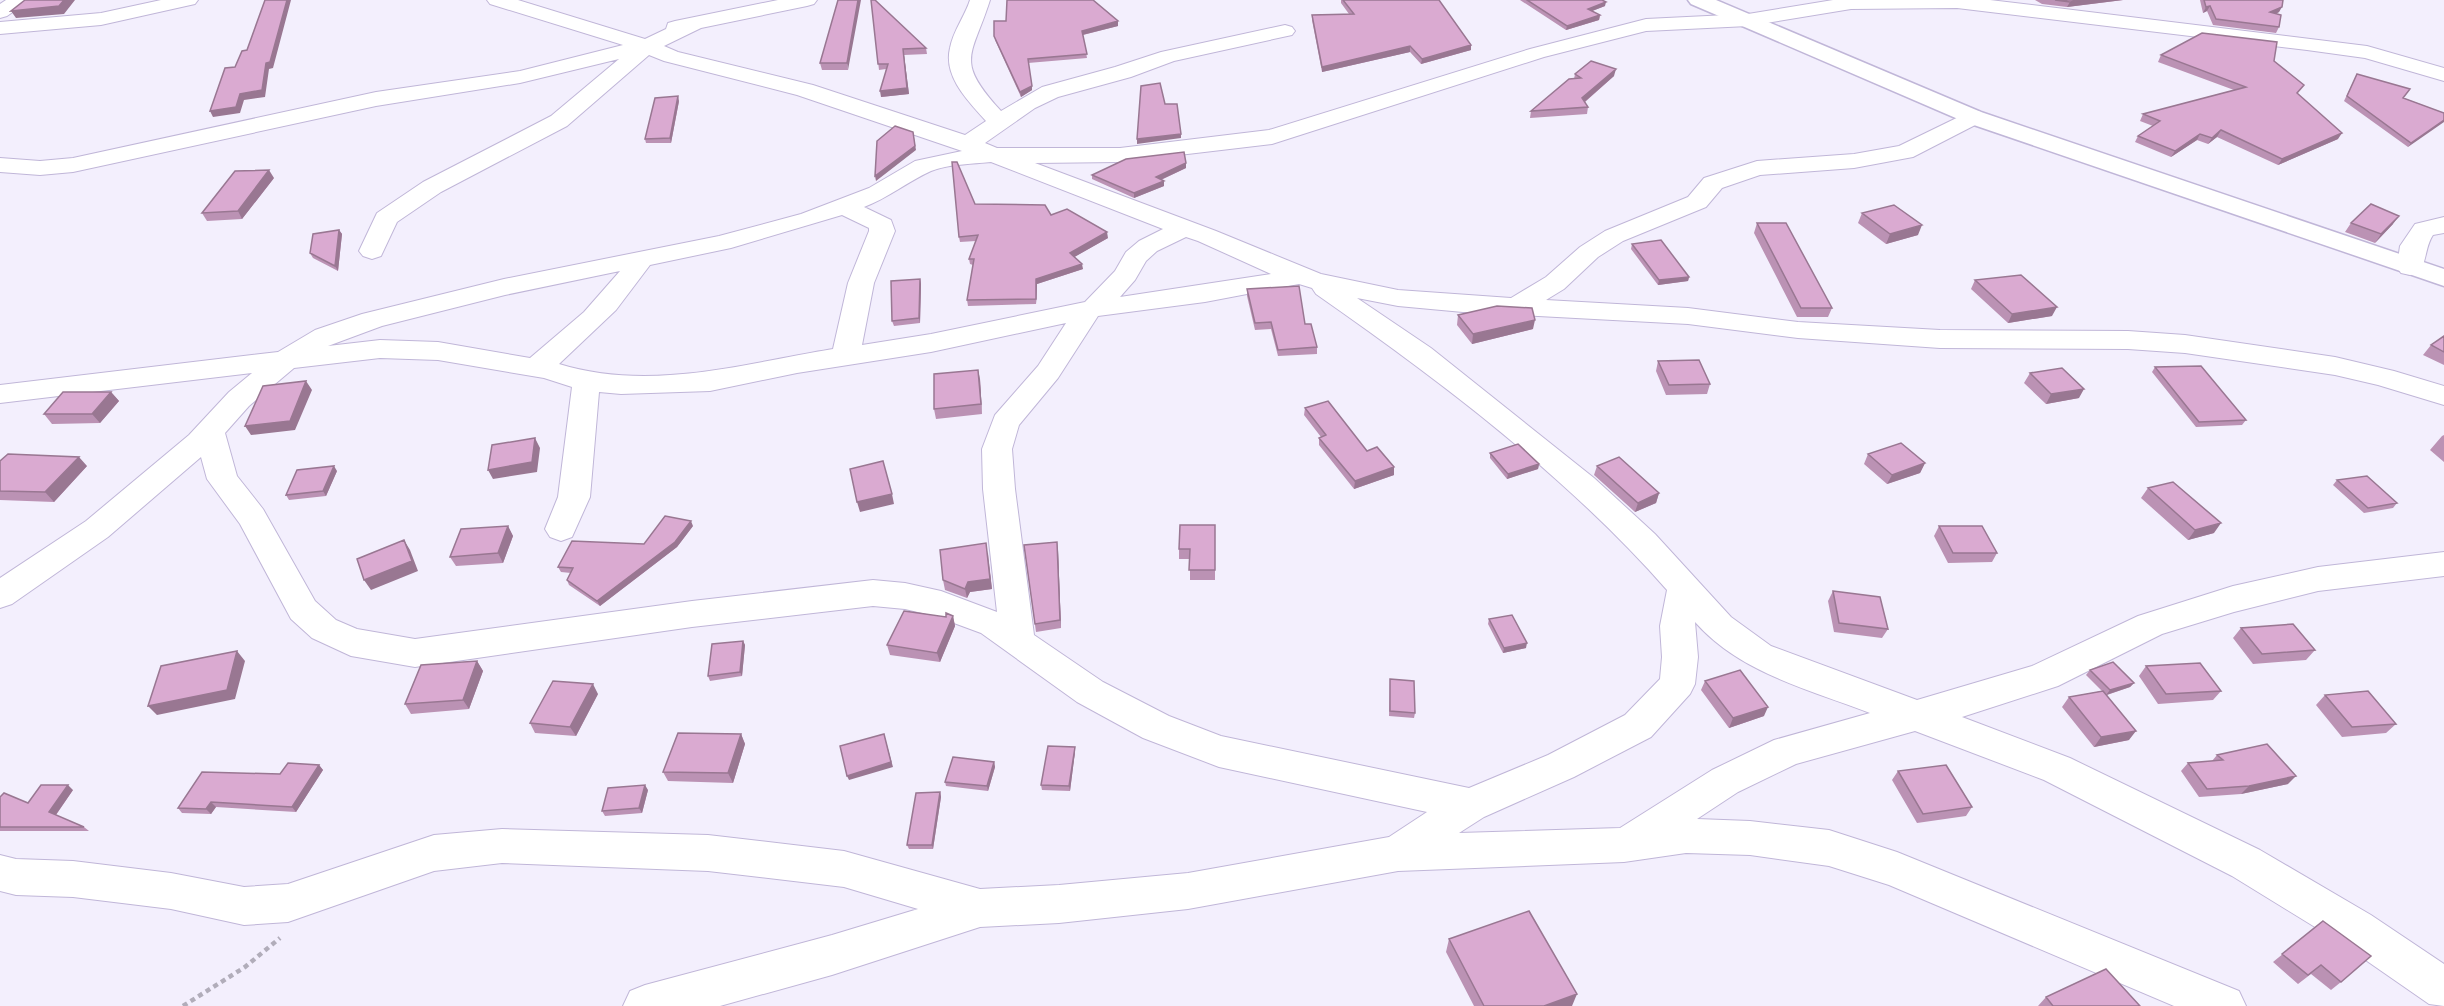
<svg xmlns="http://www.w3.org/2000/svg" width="2444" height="1006" font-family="'Alegreya Sans',sans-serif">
<rect width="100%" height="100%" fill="#f3effd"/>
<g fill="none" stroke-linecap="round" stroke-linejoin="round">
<g stroke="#c0b6d8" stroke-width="2">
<path id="minor" d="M6,0H30L7,16L0,18V4Z
M161,0H198L195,4L101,25L0,34V22L101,13Z
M487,0H518L645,39L666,29L668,23L675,21L778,0H817L814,4L807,6L701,28L664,46L678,52L813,85L965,135L986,121C969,102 943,77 950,48C953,31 965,16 970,0H990C972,57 954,60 1001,111L1042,87L1115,67L1161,52L1285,25L1292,27L1295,31L1292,35L1174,61L1131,77L1058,97L1035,108L985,143L997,148H1120L1269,130L1530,49L1646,19L1748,14L1833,0H1990L2367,46L2444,68V81L2365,58L2307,50L1957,8L1851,9L1748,26L1646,31L1544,57L1272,144L1120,162L1035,163L1216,231L1321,274L1398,290L1511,298L1546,277L1580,247L1605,231L1688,197L1704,178L1757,161L1854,154L1899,146L1973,110L1981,112L1984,117L1981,122L1913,157L1854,168L1760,175L1722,188L1706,207L1623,241L1598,257L1564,289L1546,300L1688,308L1798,322L1940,330L2128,331L2185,335L2335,357L2394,371L2444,386V405L2378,385L2335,375L2185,353L2128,349L1940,348L1798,338L1688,324L1463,312L1398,306L1357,298L1431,348L1594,478L1655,534L1731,617L1771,646L1917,700L2032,666L2138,616L2233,586L2318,567L2444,552V576L2318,591L2234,612L2162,634L2058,686L1962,717L2070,758L2260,850L2371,915L2444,964V1006L2429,1004L2341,943L2232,876L2044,780L1915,731L1796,764L1738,792L1697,819L1750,821L1829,830L1897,852L2239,991L2246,1006H2174L1889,885L1829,866L1750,855L1686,853L1624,862L1398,871L1188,909L1059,923L980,927L832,975L720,1006H623L630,991L645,985L832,935L918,909L844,887L708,871L502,863L434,871L288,922L244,925L171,909L73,897L16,895L0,891V855L16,859L73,861L171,873L244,887L288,884L434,835L502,829L708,835L844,851L980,889L1059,885L1188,873L1389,837L1427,812L1219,767L1143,738L1077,702L981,633L935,616L905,609L873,606L692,627L415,667L351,656L312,638L291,619L240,524L207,479L201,457L108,537L12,604L0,608V578L86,521L189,435L229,392L252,373L0,403V385L278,352L315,330L362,314L504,279L719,236L801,214L869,188L915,161L962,151L797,95L664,61L649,55L567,126L441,192L397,222L381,256L372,259L363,256L359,251L377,213L423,182L551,116L619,59L520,83L376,106L73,172L40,175L0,172V158L40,161L73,158L376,92L520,71L623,45L490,4ZM991,162L1163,229L1139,241L1126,252L1115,271L1085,302L931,334L862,345L874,283L895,231L891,220L864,207C888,198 907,182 931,171C949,164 971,164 991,162ZM842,215L869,228V231L848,283L833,349C742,364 650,392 559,364L616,310L650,265L731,248ZM1186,237L1198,241L1271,274L1120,297L1135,280L1146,261L1157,251ZM620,271L584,312L530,358L438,342L380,340L328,346L382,326L505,295ZM1299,284L1312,288L1316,294C1438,379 1569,478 1667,590L1660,626L1662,657L1660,679L1625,715L1548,755L1469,788L1221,736L1169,716L1103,682L1034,635L1015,489L1012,449L1019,425L1058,378L1098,316L1205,302ZM1066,323L1038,366L995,415L982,449L983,489L997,612L941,591L905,583L873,580L692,601L415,639L357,629L336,620L315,601L263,509L237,476L225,433L249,406L294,368L380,358L438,360L544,378L572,387L558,497L545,529L550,537L561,541L572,537L590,497L599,392L621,394L710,391L797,373L931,352ZM1695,622C1740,673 1808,689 1870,713L1774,740L1712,770L1620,828L1459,833L1484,817L1574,777L1651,737L1690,694L1695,684L1698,657Z
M2444,217V233L2433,235C2425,247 2427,261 2419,273L2410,275L2401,273L2397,267L2400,246L2415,224Z"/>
</g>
<g stroke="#c0b6d8" stroke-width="3">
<path id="tertiary" d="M1688,0H1716L1981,112L2444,269V286L1965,122L1691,4Z"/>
</g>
<path stroke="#b1adba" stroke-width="4.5" stroke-dasharray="5 4" stroke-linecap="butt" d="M183,1006L245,967L280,938"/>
<use href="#minor" fill="#fff" fill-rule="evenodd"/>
<use href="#tertiary" fill="#fff" fill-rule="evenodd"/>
</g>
<path fill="#bb92b4" d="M838,0L848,70H822L820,63Z
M871,0L926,48L927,54L904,55L909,94L881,97L886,69L879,70Z
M1341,0H1439L1471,45V50L1421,64L1410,52L1322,72L1312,20V15L1349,14L1341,3Z
M1520,0H1602L1605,6L1592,11L1600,15L1599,20L1566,30Z
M2035,0H2123L2067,7L2042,4Z
M2200,0H2283L2279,12L2276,14L2279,27L2276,33L2213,25L2207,11L2203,13Z
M994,21H1118V26L1083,35L1087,58L1028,63L1032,90L1021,97L995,40Z
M2161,55L2274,61L2298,94L2338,139L2278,165L2217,137L2208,144L2197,140L2171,157L2135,142L2138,136L2153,126L2140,121L2143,114L2234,90L2158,62Z
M1575,74L1614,76L1585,102L1588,107L1587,114L1530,118L1531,111L1574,79Z
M2357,74L2404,98L2444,113L2408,147L2344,101Z
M679,101L671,143H646L645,139Z
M1186,168L1161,180L1164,181V186L1134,198L1092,179V175Z
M274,178L242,219L207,221L202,213Z
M975,204L1051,215L1108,238L1074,257L1083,269L1037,284L1036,304L968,306L967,300L973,265L970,264L969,259L976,241L960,242L959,237Z
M1862,213L1918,235L1886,244L1858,223Z
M1757,223L1832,308L1828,317H1797L1754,233Z
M2351,223L2393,224L2375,243L2345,232Z
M339,230L342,234L338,271L313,258L310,253Z
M1632,244L1689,277L1688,281L1658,285L1631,249Z
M920,279L921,284L920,323L894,326L892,321Z
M1975,280L2052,316L2008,323L1971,289Z
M1247,289L1305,324L1317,347V354L1278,356L1271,329L1255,330L1247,296Z
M1458,315L1533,329L1472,344L1457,325Z
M2444,336V365L2423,355L2431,345Z
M1658,361L1710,384L1707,394L1666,395L1656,371Z
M2155,367L2246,420L2242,425L2196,427L2152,372Z
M2030,373L2079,398L2046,404L2024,383Z
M980,379L982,414L936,419L934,409Z
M111,392L119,401L100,423L52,424L44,414Z
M1305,408L1367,451L1394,467V475L1354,489L1319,445V438L1321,437L1304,415Z
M2444,435V462L2430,450L2442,436Z
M1490,453L1539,464L1538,469L1507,479L1490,458Z
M1868,454L1925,463L1920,473L1887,484L1864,464Z
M0,461L87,466L54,502L0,500Z
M1597,466L1659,493L1656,503L1635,512L1594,475Z
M337,471L326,496L289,500L286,495Z
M2337,480L2397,503L2393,508L2364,513L2333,485Z
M2148,488L2214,533L2188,540L2141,498Z
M1215,525V580H1190V559H1179V549Z
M508,526L513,536L503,563L456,566L450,557Z
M693,526L677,547L600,606L569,585L567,580L571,573L561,572L558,567L644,544Z
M1939,526L1997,553L1992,562L1948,563L1934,536Z
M1024,545L1058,550L1061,628L1036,632Z
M988,553L992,589L970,592L967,598L945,590L943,580Z
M1833,591L1888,629L1882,638L1834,632L1828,601Z
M953,616L955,626L940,662L890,655L887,645Z
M1489,619L1526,648L1503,653L1488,624Z
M2241,628L2315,650L2306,660L2253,664L2233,638Z
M743,641L745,645L742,676L710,681L708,676Z
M477,661L483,671L469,709L411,714L405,704Z
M2146,666L2221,691L2213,700L2158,704L2139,676Z
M2090,670L2134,683L2130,687L2107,695L2129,740L2094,747L2062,707L2069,697L2102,691L2086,675Z
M1390,679L1415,713L1414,718L1389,716Z
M1705,681L1764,716L1729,728L1701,690Z
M598,694L576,736L535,733L530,723Z
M2325,695L2396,724L2386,733L2342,737L2316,705Z
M741,734L745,744L733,783L668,781L663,772Z
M1075,752L1070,791L1042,790L1041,785Z
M2217,755L2288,784L2241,794L2199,797L2181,771L2188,763L2212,761Z
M994,762L995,767L988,791L946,786L945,782Z
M319,765L323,770L296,812L216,807L211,814L182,813L178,808L280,774Z
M1898,771L1972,807L1966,816L1917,823L1892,780Z
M73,790L56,815L84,827L89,831H0V797L28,803Z
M648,790L642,813L605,816L602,811Z
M940,792L941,797L933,849H909L907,845Z
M2323,921L2341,982L2331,990L2311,974L2298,984L2273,962Z
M1449,939L1572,1006H1474L1446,952Z
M2046,997L2140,1006H2038Z"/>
<path fill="#997792" d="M64,0H75L64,14L16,18L11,11Z
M287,0H291L273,68L269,69L265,97L244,100L240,113L213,117L210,111L240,94L266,63Z
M858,0H861L848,70L847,63Z
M2083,0H2123L2067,7L2070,2Z
M1606,2L1605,6L1587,13L1588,9Z
M2210,6L2207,11L2203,13L2206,7Z
M2282,7L2279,12L2267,18L2270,12Z
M1600,15L1599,20L1566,30L1567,26Z
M1118,21V26L1082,35V31Z
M1471,45V50L1421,64L1422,59Z
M1410,46V52L1322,72V67Z
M904,55L909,94L881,97L880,91Z
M1616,69L1614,76L1581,105L1582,98Z
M1032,86V90L1021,97L1020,92Z
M678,96L679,101L671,143L670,138Z
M2444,120V122L2408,147L2411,143Z
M2221,130L2217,137L2208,144L2212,138Z
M913,132L916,150L876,181L875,176Z
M2342,133L2338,139L2278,165L2282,159Z
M1181,134V138L1137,144V139Z
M2200,134L2197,140L2171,157L2175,151Z
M1186,163V168L1156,182V177Z
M269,170L274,178L242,219L238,211Z
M1164,181V186L1134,198V193Z
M2399,216L2393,224L2375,243L2381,234Z
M1922,225L1918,235L1886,244L1890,234Z
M339,230L342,234L338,271L335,266Z
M1107,232L1108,238L1071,259L1070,253Z
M1082,264L1083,269L1037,284L1036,304V279Z
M1689,277L1688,281L1658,285L1659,280Z
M920,279L921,284L920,323L919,318Z
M2057,307L2052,316L2008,323L2012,314Z
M1535,320L1533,329L1472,344L1473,334Z
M978,370L980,379L982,414L981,404Z
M306,381L312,390L295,430L251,435L245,426Z
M2084,389L2079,398L2046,404L2051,394Z
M111,392L119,401L100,423L92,414Z
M535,438L540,448L537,472L493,479L488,470Z
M79,457L87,466L54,502L45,492Z
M1925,463L1920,473L1887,484L1892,475Z
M1539,464L1538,469L1507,479L1508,474Z
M334,466L337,471L326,496L323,491Z
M1394,467V475L1354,489L1355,481Z
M1659,493L1656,503L1635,512L1638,503Z
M892,494L894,504L860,512L857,502Z
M691,521L693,526L677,547L600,606L597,601Z
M2221,523L2214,533L2188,540L2195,530Z
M508,526L513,536L503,563L498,553Z
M404,540L410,550L418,571L371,590L364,580Z
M1057,542L1058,550L1061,628L1060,620Z
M986,543L992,589L970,592L967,598L965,589Z
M953,616L955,626L940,662L937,653Z
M743,641L745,645L742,676L740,672Z
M1527,643L1526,648L1503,653L1504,648Z
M237,651L245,661L235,699L157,715L148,706Z
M477,661L483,671L469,709L463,700Z
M2134,683L2130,687L2106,695L2110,690Z
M593,684L598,694L576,736L570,727Z
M1768,707L1764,716L1729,728L1733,718Z
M2136,731L2129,740L2094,747L2101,737Z
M741,734L745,744L733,783L728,773Z
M884,734L893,767L849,780L847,776Z
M1075,747V752L1070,791L1069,786Z
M994,762L995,767L988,791L987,786Z
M319,765L323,770L296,812L292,807Z
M2296,776L2288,784L2241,794L2249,786Z
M68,785L73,790L55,816L49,812Z
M645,785L648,790L642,813L639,808Z
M940,792L941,797L933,849L932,845Z
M211,802L216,807L211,814L206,809Z
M1577,994L1572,1006H1544Z"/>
<path fill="#daaad1" stroke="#997792" stroke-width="1.5" d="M25,0H64L59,6L11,11Z
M265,0H287L270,62L266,63L262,90L240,94L236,107L210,111L225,68L235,67L242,51L247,50Z
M838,0H858L847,63H820Z
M871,0H875L926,48L903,49L907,88L880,91L888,64H878Z
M1007,0H1093L1118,21L1082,31L1087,54L1028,59L1032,86L1020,92L994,36V21H1006Z
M1343,0H1439L1471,45L1422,59L1410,46L1322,67L1312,15L1354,14Z
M1527,0H1602L1606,2L1588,9L1600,15L1567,26Z
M2055,0H2083L2070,2Z
M2204,0H2283L2282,7L2270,12L2281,15L2279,27L2216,19L2210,6L2206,7Z
M2202,33L2277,42L2274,61L2304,85L2297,93L2342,133L2282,159L2221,130L2212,138L2200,134L2175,151L2138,136L2160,121L2143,114L2246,87L2161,55Z
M1591,61L1616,69L1582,98L1588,107L1531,111L1569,79L1581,78L1575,74Z
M2357,74L2410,89L2403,98L2444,113V120L2411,143L2347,96Z
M1160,83L1165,104H1177L1181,134L1137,139L1141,86Z
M678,96L670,138L645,139L655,98Z
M895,126L913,132L915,146L875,176L877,141Z
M1184,152L1186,163L1156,177L1164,181L1134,193L1092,175L1126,159Z
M952,162H957L975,204L1045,205L1051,215L1067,209L1107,232L1070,253L1082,264L1036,279V299L967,300L974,259H969L978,235L959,237Z
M269,170L238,211L202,213L235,171Z
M2371,204L2399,216L2381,234L2351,223Z
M1894,205L1922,225L1890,234L1862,213Z
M1757,223H1786L1832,308H1801Z
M339,230L335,266L310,253L313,234Z
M1661,240L1689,277L1659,280L1632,244Z
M2021,275L2057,307L2012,314L1975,280Z
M920,279L919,318L892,321L891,281Z
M1299,286L1305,324H1311L1317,347L1278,350L1271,322L1255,323L1247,289Z
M1497,306L1532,308L1535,320L1473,334L1458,315Z
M2444,336V352L2431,345Z
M1699,360L1710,384L1669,385L1658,361Z
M2201,366L2246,420L2199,422L2155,367Z
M2062,368L2084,389L2051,394L2030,373Z
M978,370L981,404L934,409V374Z
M306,381L290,421L245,426L263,386Z
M63,392H111L92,414H44Z
M1328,401L1367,451L1377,447L1394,467L1355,481L1319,438L1326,435L1305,408Z
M535,438L532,462L488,470L492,445Z
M1901,443L1925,463L1892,475L1868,454Z
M1518,444L1539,464L1508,474L1490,453Z
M8,454L79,457L45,492L0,491V461Z
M1619,457L1659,493L1638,503L1597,466Z
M883,461L892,494L857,502L850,469Z
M334,466L323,491L286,495L297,470Z
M2367,476L2397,503L2368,508L2337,480Z
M2173,482L2221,523L2195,530L2148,488Z
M665,516L691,521L675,542L597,601L567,580L573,568L558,567L572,541L644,544Z
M1180,525H1215V570H1189L1190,549H1179Z
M508,526L498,553L450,557L461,529Z
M1939,526H1982L1997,553H1953Z
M404,540L412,561L364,580L357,559Z
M1057,542L1060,620L1035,624L1024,545Z
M986,543L990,579L968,582L965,589L943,580L940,550Z
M1833,591L1880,597L1888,629L1839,623Z
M904,611L946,617V613L953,616L937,653L887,645Z
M1512,615L1527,643L1504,648L1489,619Z
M2293,624L2315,650L2262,654L2241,628Z
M743,641L740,672L708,676L712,644Z
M237,651L227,690L148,706L161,666Z
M477,661L463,700L405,704L421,665Z
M2113,662L2134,683L2110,690L2090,670Z
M2200,663L2221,691L2166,694L2146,666Z
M1740,670L1768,707L1733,718L1705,681Z
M1390,679L1414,681L1415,713L1390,711Z
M553,681L593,684L570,727L530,723Z
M2103,691L2136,731L2101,737L2069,697Z
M2368,691L2396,724L2352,727L2325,695Z
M678,733L741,734L728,773L663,772Z
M884,734L891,762L847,776L840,746Z
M2267,744L2296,776L2249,786L2207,789L2188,763L2223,760L2217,755Z
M1048,746L1075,747L1069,786L1041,785Z
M953,757L994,762L987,786L945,782Z
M288,763L319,765L292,807L211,802L206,809L178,808L202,772L280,774Z
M1946,765L1972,807L1923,814L1898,771Z
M41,785H68L49,812L84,827H0V797L4,793L28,803Z
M645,785L639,808L602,811L608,788Z
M940,792L932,845H907L916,793Z
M1529,911L1577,994L1544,1006H1484L1449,939Z
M2323,921L2371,956L2341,982L2321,965L2308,975L2282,954Z
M2106,969L2140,1006H2053L2046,997Z"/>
</svg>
